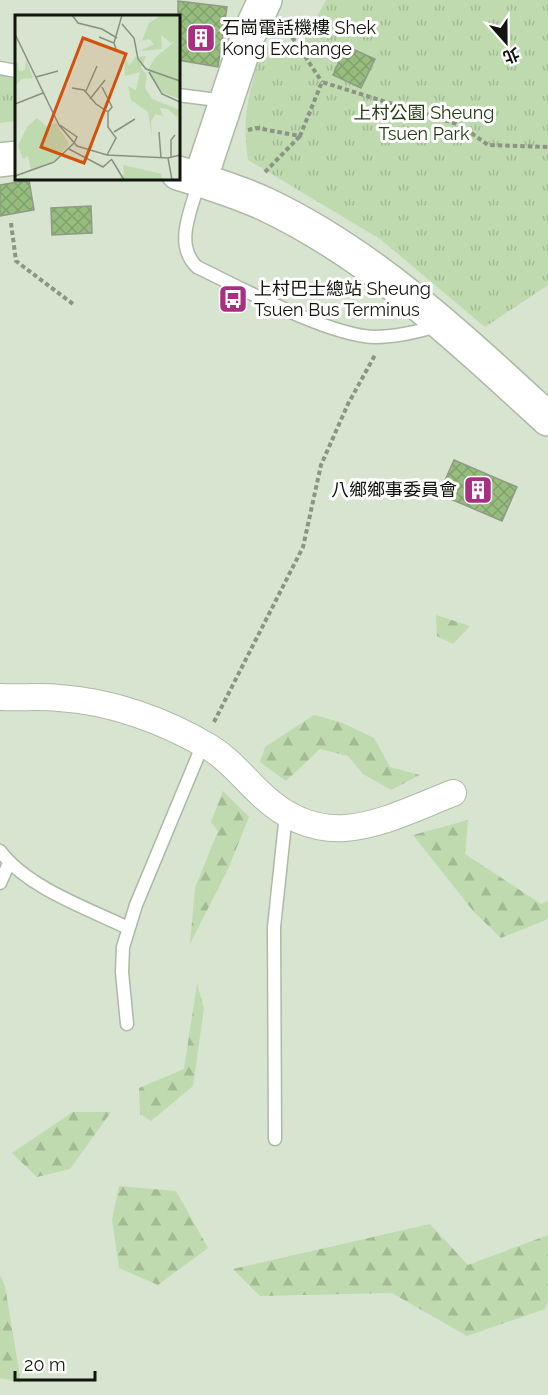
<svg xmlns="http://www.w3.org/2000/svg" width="548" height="1395" font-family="Raleway,'Noto Sans TC',sans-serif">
<defs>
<pattern id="forest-firs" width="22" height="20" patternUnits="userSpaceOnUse" patternTransform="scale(1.5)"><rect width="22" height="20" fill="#bfdaaf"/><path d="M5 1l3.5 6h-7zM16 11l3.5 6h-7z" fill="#a3ba95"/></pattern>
<pattern id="park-tufts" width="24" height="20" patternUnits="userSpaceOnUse" patternTransform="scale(1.5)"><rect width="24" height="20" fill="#bfdaaf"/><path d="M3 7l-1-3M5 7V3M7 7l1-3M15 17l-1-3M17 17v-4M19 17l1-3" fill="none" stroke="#a3ba95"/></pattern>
<pattern id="building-cross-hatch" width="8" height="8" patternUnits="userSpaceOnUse" patternTransform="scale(1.5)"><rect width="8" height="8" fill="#96bc7e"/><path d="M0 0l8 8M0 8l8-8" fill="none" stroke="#80a16c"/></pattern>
</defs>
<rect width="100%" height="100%" fill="#d7e4cf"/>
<path fill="url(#forest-firs)" d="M436,615L470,626L453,644L437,636Z
M314,715L343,723L374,738L390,767L420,775L391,790L363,774L348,756L320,749L286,781L260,762L265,747Z
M223,791L249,817L228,869L190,944L195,888L218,831L211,822Z
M468,820L465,854L541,904L548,901V919L501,938L474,912L413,835Z
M197,984L204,1008L193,1086L151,1121L140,1114L139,1088L184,1069Z
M73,1112H111L70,1169L37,1177L12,1153Z
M119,1186L176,1191L208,1248L158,1285L119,1268L112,1220Z
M430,1224L468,1265L548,1235V1301L545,1309L467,1336L392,1293L260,1296L233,1269Z
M0,1275L5,1286L21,1383L0,1378Z"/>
<path fill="url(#park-tufts)" d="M326,0H548V285L485,327L380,239L248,160C241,113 250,89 264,45L295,59Z
M0,67L16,69V121L0,123Z"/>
<path fill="url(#building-cross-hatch)" stroke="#8f9b88" stroke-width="1.5" d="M178,1L227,7L218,67L178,60Z
M346,46L375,59L361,88L333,75Z
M29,180L34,210L0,216V185Z
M91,206L92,233L52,235L51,208Z
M454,460L517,487L502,521L439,494Z"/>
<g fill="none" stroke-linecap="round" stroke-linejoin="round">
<g stroke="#adb9a6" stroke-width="15">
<path id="lane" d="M0,68L16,71
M178,95L225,101
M199,181C192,209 173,244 197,267C241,288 327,335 374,337C396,337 417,332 437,326
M0,851C28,888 87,908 128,928
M0,883L9,863
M127,1024L122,972L123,947L136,905L203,744
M275,1139L274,927L286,814"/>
</g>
<g stroke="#adb9a6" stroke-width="28">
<path id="street" d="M0,697C20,698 40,696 59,698C111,701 165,721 209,747C231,760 245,780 263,796C327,855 384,820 453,793"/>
</g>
<g stroke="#adb9a6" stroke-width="36">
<path id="secondary" d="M0,160L16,158
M178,173C207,182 237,191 265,204C373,255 461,339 548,419
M200,180L248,36L265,0"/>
</g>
<path stroke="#8b9485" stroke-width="4" stroke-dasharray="4.5 3" stroke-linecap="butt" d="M284,25L322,82
M248,130L257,128L300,136L322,82L460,125L488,145L548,147
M265,172L300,136
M11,223L16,261L73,304
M214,722L303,547L321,465L348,404L375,355"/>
<use href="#lane" stroke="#fff" stroke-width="12"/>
<use href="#street" stroke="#fff" stroke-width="26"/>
<use href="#secondary" stroke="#fff" stroke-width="33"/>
</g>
<defs>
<g id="building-square" transform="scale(1.5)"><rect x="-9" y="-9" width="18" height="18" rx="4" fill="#a92f82" stroke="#fff"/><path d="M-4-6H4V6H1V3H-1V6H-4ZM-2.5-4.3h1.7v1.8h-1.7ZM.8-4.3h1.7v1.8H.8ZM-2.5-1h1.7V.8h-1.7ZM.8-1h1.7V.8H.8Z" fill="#fff"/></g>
<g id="bus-square" transform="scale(1.5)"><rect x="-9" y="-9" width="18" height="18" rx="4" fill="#a92f82" stroke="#fff"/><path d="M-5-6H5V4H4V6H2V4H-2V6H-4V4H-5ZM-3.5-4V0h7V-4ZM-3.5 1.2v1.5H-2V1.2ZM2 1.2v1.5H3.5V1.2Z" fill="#fff"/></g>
</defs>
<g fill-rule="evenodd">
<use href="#building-square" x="201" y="38"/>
<use href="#bus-square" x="233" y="299"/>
<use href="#building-square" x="478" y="490"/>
</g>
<g text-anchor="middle" stroke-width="6" stroke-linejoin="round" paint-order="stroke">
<g font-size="18" fill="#11150e" stroke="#fff" text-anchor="start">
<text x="222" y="34">石崗電話機樓 Shek<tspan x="222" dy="21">Kong Exchange</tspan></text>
<text x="254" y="295">上村巴士總站 Sheung<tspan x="254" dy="21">Tsuen Bus Terminus</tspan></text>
<text x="457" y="496" text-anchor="end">八鄉鄉事委員會</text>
</g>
<g font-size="18" fill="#243d11" stroke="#fff">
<text x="424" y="119">上村公園 Sheung<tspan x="424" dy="21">Tsuen Park</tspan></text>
</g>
</g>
<g transform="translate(15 15)">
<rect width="165" height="165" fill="#d7e4cf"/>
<path d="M165,8V84L148,78L135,61L134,53L140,43L158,28Z" fill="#bfdaaf"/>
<path d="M147,0H165L163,23L156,28L146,20L147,34L125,36L139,29L134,24L127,26L134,8ZM109,40L114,51L120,42L131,41L126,53L132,60L130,73L137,84L165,95L162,102L153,94L145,93L148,101L140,99L136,107L137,122L133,97L116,85L113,71L121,75L125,57L110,61ZM11,45L18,63L7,64L0,71V49L3,47L4,56L10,55ZM108,150L147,159V165H103L109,159Z" fill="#bfdaaf"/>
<path d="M22,103L31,111L41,108L54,129L40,145L16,155L13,141L8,144L3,131L12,112Z" fill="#bfdaaf"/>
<path fill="none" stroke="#889182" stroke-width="1.5" d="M57,0L63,8L87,14L102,23M107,9L119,23L123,44L131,54L165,66M0,19L44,110L62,131L92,140L153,143L165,140M84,22L99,28L101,34M99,28L107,0M134,57L147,79L165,87M21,62L43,56M87,72L97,92L93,97M57,73L69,75L81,89L93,97V112L101,123L92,140M71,76L82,51M75,84L90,65M0,89L28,78M45,110L62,122L59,128M99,117L120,104M144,117L146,143M54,134L88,152L97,144M156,142V125L160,120M153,143L157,165M97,145L109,165M0,161L39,147L59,128"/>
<path fill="#d2520c" fill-opacity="0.15" stroke="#d2520c" stroke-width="3" d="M68,23L111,39L69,148L26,132Z"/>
<rect width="165" height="165" fill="none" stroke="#11150e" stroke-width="3"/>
</g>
<g transform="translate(506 42) rotate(159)" stroke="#ffffff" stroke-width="4.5" paint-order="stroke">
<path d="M0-4.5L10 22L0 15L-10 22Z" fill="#11150e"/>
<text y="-9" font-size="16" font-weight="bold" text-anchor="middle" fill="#11150e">北</text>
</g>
<path d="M15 1371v9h80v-9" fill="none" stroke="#11150e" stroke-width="3"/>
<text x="24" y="1371" font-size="18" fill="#11150e" stroke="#ffffff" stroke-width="4.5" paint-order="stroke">20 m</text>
</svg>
